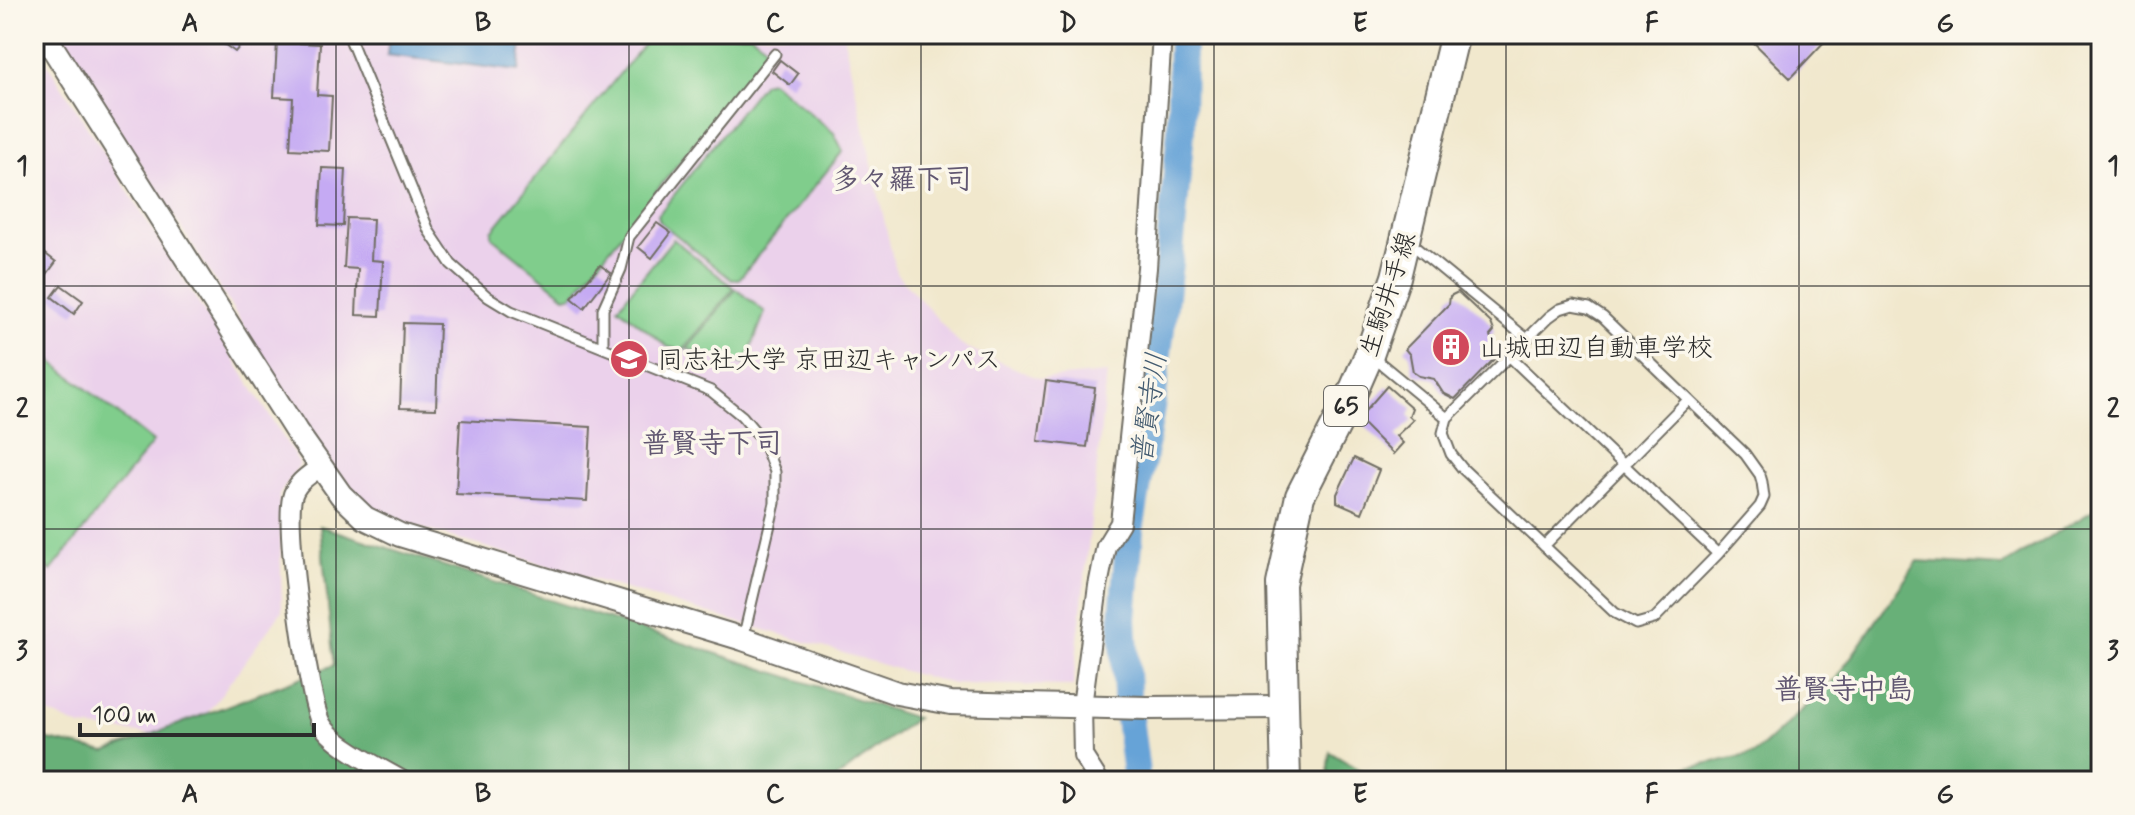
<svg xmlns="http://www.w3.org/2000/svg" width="2135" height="815" font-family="Mynerve,'Klee One',sans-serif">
<rect width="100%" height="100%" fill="#fbf7ec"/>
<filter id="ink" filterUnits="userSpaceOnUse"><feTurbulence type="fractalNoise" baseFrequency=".0125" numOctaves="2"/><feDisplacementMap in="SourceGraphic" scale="16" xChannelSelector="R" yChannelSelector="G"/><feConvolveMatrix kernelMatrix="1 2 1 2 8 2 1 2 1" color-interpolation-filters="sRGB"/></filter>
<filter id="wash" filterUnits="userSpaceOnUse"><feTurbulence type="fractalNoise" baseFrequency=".006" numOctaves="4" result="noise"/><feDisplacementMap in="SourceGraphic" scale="32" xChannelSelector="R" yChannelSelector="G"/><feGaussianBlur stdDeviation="1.8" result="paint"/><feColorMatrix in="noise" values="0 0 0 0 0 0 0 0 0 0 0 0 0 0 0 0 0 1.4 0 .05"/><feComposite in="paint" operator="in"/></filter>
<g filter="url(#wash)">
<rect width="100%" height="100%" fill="#f1e8cd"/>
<path fill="#ebd1eb" d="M58,34H843L896,273L961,345L1040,379L1107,373L1073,686L954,684L907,672L407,524L369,508L344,484Z
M34,42L300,464L279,495L282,611L189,738L81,727L34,707Z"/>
<path fill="#80cd8c" stroke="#567c5c" stroke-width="2" d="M652,34H750L764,44L767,53L573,295L566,297L492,237V231Z
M771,81L834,133L843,151L739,279L732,280L660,222L658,215L763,83Z
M673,239L734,288L683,350L668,347L618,307Z
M736,289L765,312L745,364L687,349Z
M34,347L153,442L51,571L34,557Z"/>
<path fill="#68b078" stroke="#4a6e52" stroke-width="2" d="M2101,506V781H1618L1754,754L1835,680L1918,561L2002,566Z
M320,526L916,718L833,781H34V737L106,752L334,665Z
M1330,752L1377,781H1329L1328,765Z"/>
<path fill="#66a3d7" stroke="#486781" stroke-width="2" d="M389,34H523L519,71L387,55Z"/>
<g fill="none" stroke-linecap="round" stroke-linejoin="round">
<path stroke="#66a3d7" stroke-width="28" d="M1137,781L1128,710L1123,619L1130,530L1152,402L1169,262L1181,130L1182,34"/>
</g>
<g id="blocks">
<path fill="#c5aaf3" d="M210,34H250L235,52Z
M1745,34H1820L1826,40L1790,78Z
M277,42L320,44L317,95L332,96L329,151L290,149L293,98L274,97Z
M780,60L798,74L790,85L772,71Z
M322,168L346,169L343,226L319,225Z
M347,218L373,219L371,260L383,261L380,316L356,315L358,269L344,268Z
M657,223L671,233L652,258L638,247Z
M34,245L56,262L47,274L34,264Z
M600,265L611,273L584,308L572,298Z
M61,285L83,301L74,314L52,297Z
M1458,292L1491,323L1494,331L1490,336L1499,354L1455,399L1443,393L1434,379L1419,376L1413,372L1410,355L1405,349L1449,304L1450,296Z
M403,323L439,324L436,409L400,408Z
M1046,381L1095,388L1087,447L1038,441Z
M1387,386L1412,408L1409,416L1413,420L1396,436L1403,443L1393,454L1358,419Z
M460,420L591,427L587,501L456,494Z
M1354,458L1379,470L1362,513L1337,502V494Z"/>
</g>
</g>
<g filter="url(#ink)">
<use href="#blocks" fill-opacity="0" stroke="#706d64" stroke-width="2"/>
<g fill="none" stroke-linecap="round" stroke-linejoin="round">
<g stroke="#706d64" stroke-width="13">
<path id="service" d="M348,34L429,231L451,264L488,297L511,311L711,391L742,416L763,441L775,472V503L743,639
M1409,242L1527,339
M1573,305L1589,308L1603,317L1745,454L1760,475L1762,482L1764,497L1760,506L1718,554L1654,619L1636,624L1615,613L1462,468L1451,454L1443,433L1447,418L1549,317L1560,309Z
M603,347V309L621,269L629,237L775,54
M1373,357L1447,418
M1510,357L1718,554
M1544,546L1688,400"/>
</g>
<g stroke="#706d64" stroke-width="22">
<path id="minor" d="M320,467C309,475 295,483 292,498C285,529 307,691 320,721C330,744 381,768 403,781
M1099,781L1083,756L1082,706L1098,586L1106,546L1120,523L1147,268L1162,34"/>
</g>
<g stroke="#706d64" stroke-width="26">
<path id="tertiary" d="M44,34L296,431L341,495L365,518L400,535L743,639L897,693L951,703L1147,708L1285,707"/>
</g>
<g stroke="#706d64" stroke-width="32">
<path id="primary" d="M1286,781L1281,584L1300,496L1352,394L1369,355L1396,277L1455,34"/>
</g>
<use href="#service" stroke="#fff" stroke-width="9"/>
<use href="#minor" stroke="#fff" stroke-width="18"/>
<use href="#tertiary" stroke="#fff" stroke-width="22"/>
<use href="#primary" stroke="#fff" stroke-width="28"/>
</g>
</g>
<path fill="none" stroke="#2b2b2b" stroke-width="2" stroke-opacity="0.55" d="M336,34V781M629,34V781M921,34V781M1214,34V781M1506,34V781M1799,34V781M34,286H2101M34,529H2101"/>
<defs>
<g id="building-disc" transform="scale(2)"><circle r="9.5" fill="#d1495b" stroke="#fbf7ec"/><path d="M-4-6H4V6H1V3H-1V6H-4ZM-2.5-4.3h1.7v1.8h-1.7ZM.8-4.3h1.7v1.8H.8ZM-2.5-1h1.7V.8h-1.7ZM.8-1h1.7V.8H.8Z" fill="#fff"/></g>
<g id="university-disc" transform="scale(2)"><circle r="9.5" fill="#d1495b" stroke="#fbf7ec"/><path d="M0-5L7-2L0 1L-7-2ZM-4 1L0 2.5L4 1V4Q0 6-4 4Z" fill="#fff"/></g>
</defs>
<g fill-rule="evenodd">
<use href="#building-disc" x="1451" y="347"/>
<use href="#university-disc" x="629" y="359"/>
</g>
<g text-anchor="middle" stroke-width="7" stroke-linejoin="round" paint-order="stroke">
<rect fill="#fbf7ec" stroke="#696865" stroke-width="2" x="1324" y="386" width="44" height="40" rx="6"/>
<g font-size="24" font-weight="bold" fill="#2b2b2b">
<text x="1346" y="414">65</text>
</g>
<g font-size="26" fill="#2b2b2b" stroke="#fbf7ec">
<text transform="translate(1387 294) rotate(-72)" y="9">生駒井手線</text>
</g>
<g font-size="26" fill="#2b2b2b" stroke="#fbf7ec" text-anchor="start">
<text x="1479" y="356">山城田辺自動車学校</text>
<text x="657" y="368">同志社大学 京田辺キャンパス</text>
</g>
<g font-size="28" font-weight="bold" fill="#615771" stroke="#fbf7ec">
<text x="902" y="188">多々羅下司</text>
<text x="712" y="452">普賢寺下司</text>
<text x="1844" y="698">普賢寺中島</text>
</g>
<g font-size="28" font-style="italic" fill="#435b70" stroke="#fbf7ec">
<text transform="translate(1148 408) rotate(-82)" y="10">普賢寺川</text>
</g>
</g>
<rect width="2135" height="815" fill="none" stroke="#fbf7ec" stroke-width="88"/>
<path d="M80 723v12h234v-12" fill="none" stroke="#2b2b2b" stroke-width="4"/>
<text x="92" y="723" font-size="24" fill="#2b2b2b" stroke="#fbf7ec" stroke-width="6" paint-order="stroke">100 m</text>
<rect x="44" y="44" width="2047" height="727" fill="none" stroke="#2b2b2b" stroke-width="3"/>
<g font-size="26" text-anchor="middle" font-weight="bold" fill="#2b2b2b">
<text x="190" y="31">A</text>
<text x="483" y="31">B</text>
<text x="775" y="31">C</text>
<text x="1068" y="31">D</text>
<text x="1360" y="31">E</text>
<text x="1652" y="31">F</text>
<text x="1945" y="31">G</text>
<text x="22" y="174">1</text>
<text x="2113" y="174">1</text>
<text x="22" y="417">2</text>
<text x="2113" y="417">2</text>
<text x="22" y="659">3</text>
<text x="2113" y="659">3</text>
<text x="190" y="802">A</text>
<text x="483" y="802">B</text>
<text x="775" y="802">C</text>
<text x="1068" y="802">D</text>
<text x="1360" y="802">E</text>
<text x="1652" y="802">F</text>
<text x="1945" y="802">G</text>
</g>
</svg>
